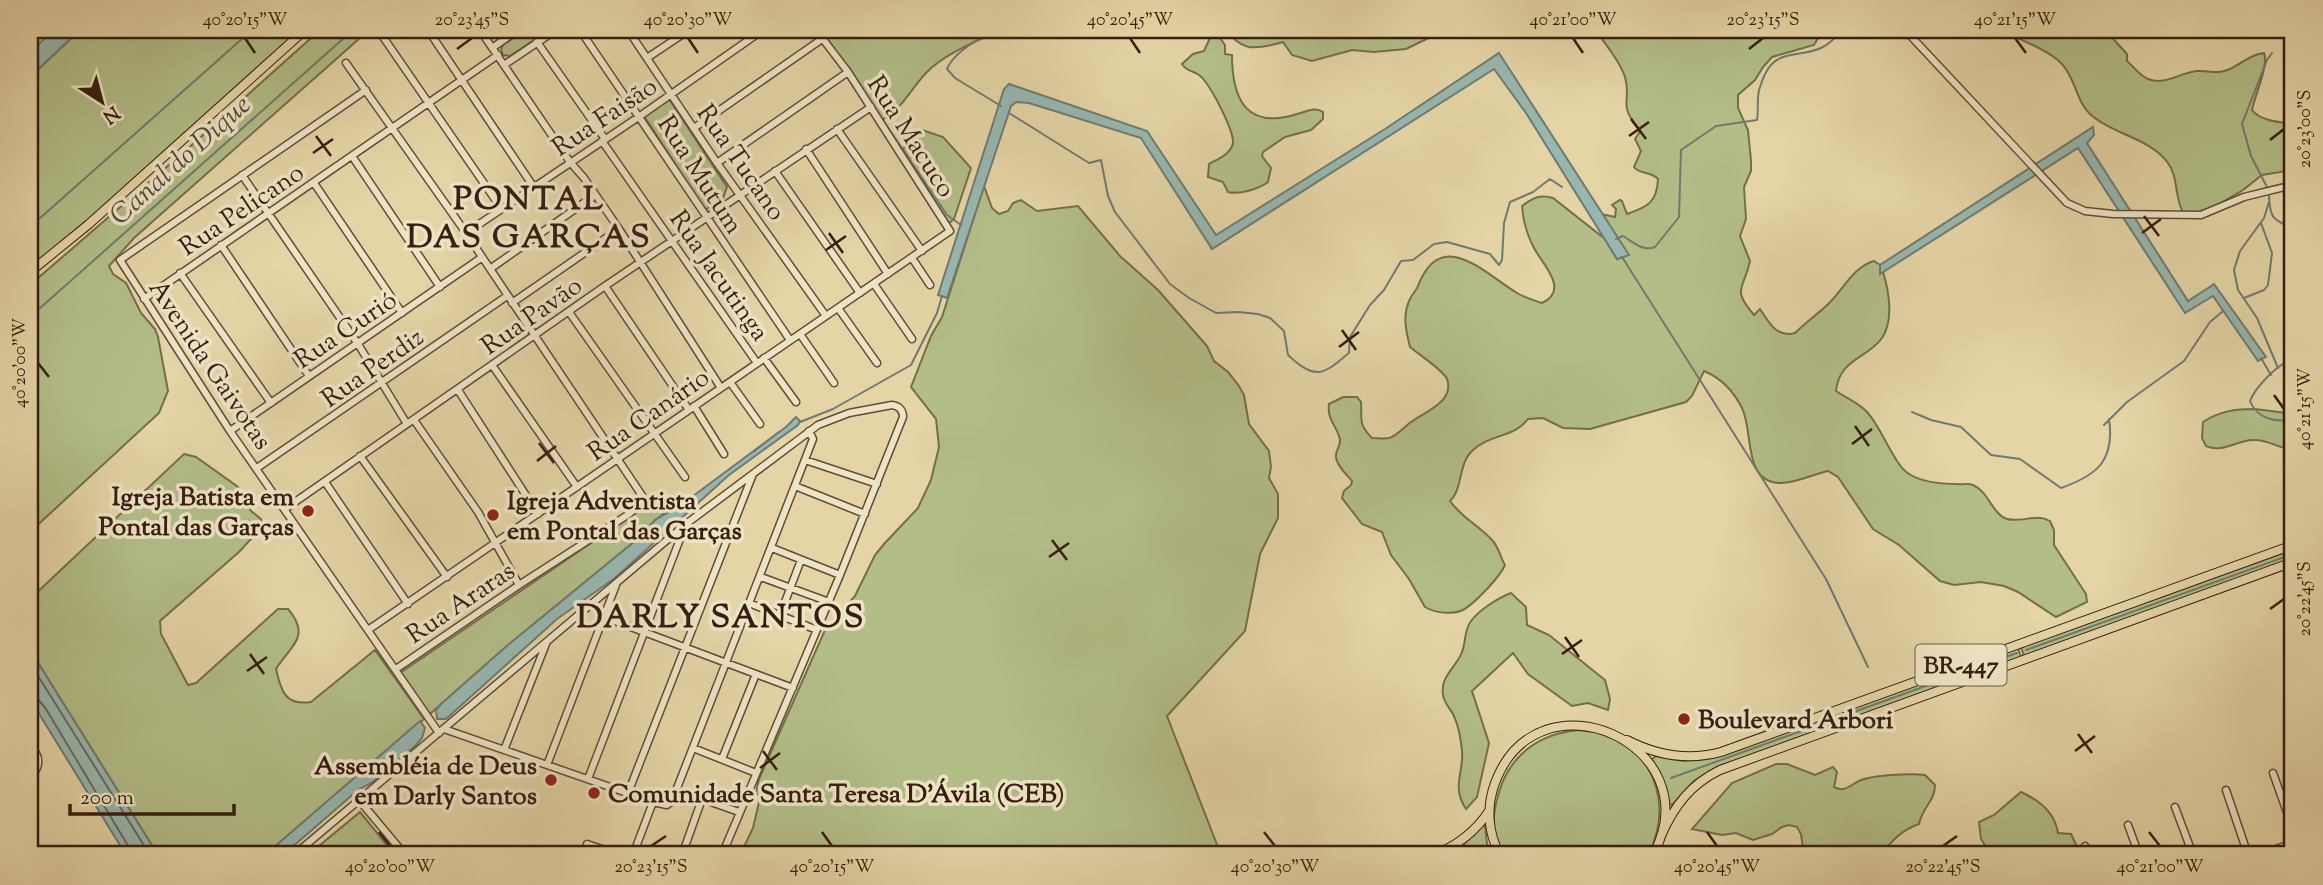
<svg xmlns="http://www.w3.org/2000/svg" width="2323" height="885" font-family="'Sorts Mill Goudy',serif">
<rect width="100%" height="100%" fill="#e4d4a6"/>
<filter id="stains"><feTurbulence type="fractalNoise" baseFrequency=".00286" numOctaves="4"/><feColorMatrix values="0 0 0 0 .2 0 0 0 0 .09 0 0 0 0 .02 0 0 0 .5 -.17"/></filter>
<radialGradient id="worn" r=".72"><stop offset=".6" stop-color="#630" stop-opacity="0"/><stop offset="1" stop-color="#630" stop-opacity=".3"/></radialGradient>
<path fill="#b2bd88" stroke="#746e4c" stroke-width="2" d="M80,30H306L30,272V77Z
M320,30H369L134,238L109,266L113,274L126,283L141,313L155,329L158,337L168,391L159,413L30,532V285L184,152Z
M525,30H549L510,56L503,55L501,50L503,45Z
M817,30H1001C977,41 944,54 926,73C910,90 903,108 882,120Z
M1206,30H1445L1406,49L1374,52L1352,50L1312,61L1292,55L1283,42C1273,45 1259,48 1249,47C1231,44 1231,25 1210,34Z
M1595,30H1662C1673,36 1682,33 1693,30H1823L1814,45L1772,57L1763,67L1755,80L1738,95V108L1748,130L1751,161V171L1744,187L1746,219L1740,236L1750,261C1744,290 1731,288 1754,315L1760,309C1769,323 1777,338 1795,333C1805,323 1815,316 1825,307C1842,293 1851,268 1874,261L1880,265V273L1883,272C1889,291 1894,320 1882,338C1867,359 1839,359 1836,391C1846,398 1859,403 1867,412C1882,428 1894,465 1909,474C1922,482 1942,484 1957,484C1961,485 1969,483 1973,485C1988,491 1993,515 2007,519C2022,523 2036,513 2050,521L2054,530V545L2086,594L2087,602L2056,617L2018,592L2004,586L1981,582L1954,585L1940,581L1899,545L1873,529L1838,477L1828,471C1813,474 1797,483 1781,483C1742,483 1754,432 1742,408C1734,392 1721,378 1704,371L1692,396L1686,402L1590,429L1563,428L1543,418L1528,419C1514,438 1489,434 1472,451C1458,464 1463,489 1450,501C1461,517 1478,525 1492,540C1499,547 1500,557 1505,565C1500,577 1474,604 1463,610C1452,615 1435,613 1425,607L1409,579L1391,555L1382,532L1362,524L1342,498L1344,491L1351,485L1352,481C1346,474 1337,466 1336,457C1335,449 1343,445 1339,436C1335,424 1327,419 1329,404L1343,397H1357L1361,402C1362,419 1358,424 1372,438C1377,438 1384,439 1389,438C1397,436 1404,427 1411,422C1424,412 1455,402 1447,379C1443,370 1418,354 1410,347C1406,331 1402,315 1410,299C1412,294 1416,291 1418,286C1441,226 1484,273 1517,293C1525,298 1534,300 1542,303C1570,290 1543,265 1534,248C1527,235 1523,221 1522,206C1533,198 1539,194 1553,198L1605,239L1617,259L1628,255L1601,214L1615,217L1616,209L1612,205L1620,200L1622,201L1627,214C1647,207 1657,203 1658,179C1651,171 1640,175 1634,167L1641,151L1635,139L1639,133V129C1617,103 1632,103 1625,77C1621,64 1604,41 1595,30Z
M2001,30H2105L2127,54V61C2133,66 2140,76 2148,79C2165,86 2181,72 2197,71C2209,70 2217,75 2230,69C2243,63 2249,55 2264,53C2269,65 2255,95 2252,110C2260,121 2280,122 2293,124V170L2262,175L2243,190L2214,207L2191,214H2184C2174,199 2179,178 2168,163C2150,138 2114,135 2091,115C2076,102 2076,79 2062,64C2047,49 2020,40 2001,30Z
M1210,38H1220L1225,45V54L1232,55C1232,100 1247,130 1297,114C1306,112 1315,106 1323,112V119L1311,130L1285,137L1263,152L1262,156L1271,168L1268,182C1259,189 1239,195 1228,192L1223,182L1208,177L1209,164C1218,159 1231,154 1233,143C1234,131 1210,83 1199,75C1192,70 1187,72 1182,64L1193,54L1204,51Z
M669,99L727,187L723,198L705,210L644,116Z
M922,130L943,137L971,168L954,219L948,224L903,149L915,134Z
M984,186L992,208L999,214L1008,211L1013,203L1021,200L1037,211L1078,206L1120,256L1158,290L1207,346L1214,361L1228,372L1239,386L1244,395L1249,424L1269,451L1271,467L1269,478L1278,494V518L1260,554L1245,631L1167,716L1221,855H740L753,828L760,798L756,793L759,779L825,630L855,596L875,555L884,544L918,508L931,480L939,447L936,419L911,387L931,336L942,317Z
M2255,409L2293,414V450C2280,449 2269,440 2255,440C2237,439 2224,454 2206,446L2202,438L2203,422C2220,411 2235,409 2255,409Z
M184,454L196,457L238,487L251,511L261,519L262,527L239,552L160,621L161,634L188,685L196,683L278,609H288C312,637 290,646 276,669C281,691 285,706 311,702L375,650L424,719L265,855H158L30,650V599Z
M658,505L665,513L655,520L640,537L508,645L430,714L400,673L641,509Z
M2293,549V559L2024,656L2021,647Z
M1511,593L1526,607L1527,625L1549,635L1605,680L1610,699L1608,710L1588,703L1572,706L1528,674L1513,653L1472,691L1489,743L1477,797L1466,809C1451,786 1464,773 1462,751C1461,740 1458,724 1453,714C1449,707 1444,703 1443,695C1440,676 1456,668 1462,652C1466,642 1464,630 1471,621C1479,610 1498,598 1511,593Z
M2018,648L2021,657L1717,767L1694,781L1672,805L1669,804L1663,781L1652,759L1656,756L1683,761L1708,759Z
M1580,730C1590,732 1602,732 1611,736C1659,758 1671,811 1648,855H1499C1494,846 1494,835 1494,824C1493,812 1496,803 1499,792C1511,753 1541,733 1580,730Z
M1776,764H1787L1815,775L1833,767L1837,772L1834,787C1845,793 1850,785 1859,781C1871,775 1912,773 1925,775L1935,785C1935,801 1923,806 1919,824C1902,830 1891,840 1882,855H1804L1801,834L1797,827L1789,825L1782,827L1772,834L1753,840L1736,833L1722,835L1692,829L1732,783Z
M2021,792C2039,800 2055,813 2058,833L2071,834L2081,855H1991L1981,839L1979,822L1994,815Z
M360,812L395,855H308Z
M1482,826H1485L1487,844L1492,855H1444L1462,846Z"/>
<path fill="#97b7b0" stroke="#717a70" stroke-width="2" d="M54,30H80L30,77V52Z
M1499,53L1629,255L1617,259L1526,113L1494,69L1212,249L1141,138L1029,103L1016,102L1011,106L947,298L938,295L1004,89L1009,84L1147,131L1216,235L1385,129Z
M2093,127L2094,135L2087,143L2188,301L2214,284L2266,357L2258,361L2213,296L2185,313L2078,148L1880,274V265Z
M796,417L800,421L798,425L729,475L615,578L557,619L446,719H437L436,710L441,704L508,645L640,537L655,520L681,505L786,427Z
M30,650L158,855H126L30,699Z
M420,721L425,728L422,738L416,745L373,782L358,790L283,855H265Z"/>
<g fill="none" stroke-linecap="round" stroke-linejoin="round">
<path stroke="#676a60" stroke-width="2" d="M30,663L150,855
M30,696L37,698L46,709L130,849L131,855"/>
<path stroke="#717a70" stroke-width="2" d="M822,30L833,48
M993,30C979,39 954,52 947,69L955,78L1001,106
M1009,113L1089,163L1101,160L1108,196L1115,212L1170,284L1189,298L1216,313L1238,312L1258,314L1270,318L1284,331L1288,355C1316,381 1323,375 1349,353L1350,337L1370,305L1384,290L1401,261L1413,260L1434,244L1447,242L1490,254L1499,265L1502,260L1504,223L1510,202L1533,192L1550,179L1562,187
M882,119L947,215L961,225
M2267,187L2251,156L2242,124L2267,60L2272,53
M2269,196C2270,219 2273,219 2293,229
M2269,202L2264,218L2240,251L2234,270L2238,290L2257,318L2278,368
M30,227L252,30
M1616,239L1623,236C1633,242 1643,252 1655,247L1679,217L1681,150L1716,126L1757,120C1759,109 1756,97 1760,87C1762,80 1767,68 1773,63C1788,48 1823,61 1840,30
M1622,257L1826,579L1868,667
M2244,298L2264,290L2268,285L2272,253L2261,223
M30,317L353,30
M2261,358L2271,375
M2293,361C2280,360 2255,388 2250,401C2257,419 2276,423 2293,419
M1912,412L1931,420L1961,427L1991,455L2020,459L2061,488C2098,475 2115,460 2109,419
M800,422L833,409L911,365L937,313L942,296
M2104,425L2127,402L2184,361L2210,322L2223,311
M753,452L779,432
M2026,650L2293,554
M1671,778L2017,653
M1456,855L1482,846"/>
<g stroke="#624c36" stroke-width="9">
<path id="minor" d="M428,30L533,186
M480,30L570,162L584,178L619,229L721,388
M580,30L790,340
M628,30L717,163L826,316
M1905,30L2067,203L2085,211L2113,214L2201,215L2244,197L2293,185
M381,34L501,208
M537,42L605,139
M492,48L518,30
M647,58L689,30
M346,63L466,233L643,497L642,502L629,514L519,585L396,669
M504,65L556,30
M366,90L120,260L230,431L439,733
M694,128L822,39
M837,129L922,251
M602,141L757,363
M806,149L888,274
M352,156L440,287
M717,163L848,72
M775,171L860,293
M242,175L358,344L407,424
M314,183L402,313
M466,233L640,116L763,30
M221,245L309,376
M912,258L930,285
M490,269L595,195
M180,273L271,403
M874,284L912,339
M605,286L689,410
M144,299L498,55
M512,303L619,229
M838,308L877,363
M569,312L685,477
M800,334L834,383
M764,358L796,402
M492,365L577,487
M730,382L760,424
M458,390L538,514
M694,406L724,454
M414,420L478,512L519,585
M230,431L481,258
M360,456L447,577
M805,460L877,484
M257,468L507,296
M325,482L408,604
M795,486L865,514
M285,509L605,286L871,107
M772,548L840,575
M761,577L829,602
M749,603L817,630
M780,615L801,560
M604,617L793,688
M368,630L950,231L848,72L816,30
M444,729L653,802L667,805L672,801L813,439L809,431
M30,747C41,755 41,768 30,776
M693,748L756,773
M504,750L546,644
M722,759L756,674
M547,765L616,585
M2273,773L2293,829
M588,779L685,526
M677,790L739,812
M2226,790L2248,855
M628,793L753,474
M360,801L405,855
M2175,807L2193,855
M2128,825L2139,855
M587,844L620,855
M2085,846L2088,855
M294,855L686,524L818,425L849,413L892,405C899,406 903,410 903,417L840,575L722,855
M633,855L653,802
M682,855L702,799
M2259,855L2293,843"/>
</g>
<g stroke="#371e10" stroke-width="10">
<path id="major" d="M30,272L89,224L305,30
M1627,740C1658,756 1688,761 1721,752L2293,545
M1661,836C1674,806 1691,784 1720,770L2293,562
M1434,855C1456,846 1476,831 1489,811
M1500,855C1488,833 1486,807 1495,783C1538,667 1713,745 1653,855"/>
</g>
<use href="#minor" stroke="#ede3c5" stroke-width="6"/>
<use href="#major" stroke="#e4d4a6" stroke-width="8"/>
</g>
<path fill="none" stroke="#371e10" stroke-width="2.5" d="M245,38L255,53M688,38L698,53M1130,38L1140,53M1573,38L1583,53M2015,38L2026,53M457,49L472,38M1749,49L1763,38M1631,119L1646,139M316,136L331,156M1629,136L1649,122M2270,140L2284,129M313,153L333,139M2144,216L2159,236M829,233L843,253M2142,233L2161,219M826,250L846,236M1342,330L1356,350M1339,347L1359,332M38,363L49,377M2274,395L2284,409M1855,426L1869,446M539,443L554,463M1852,444L1872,429M537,461L556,446M1052,540L1067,560M1049,557L1069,543M2270,609L2284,599M1565,637L1579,657M250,654L264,674M1562,654L1582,640M247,671L267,657M2078,734L2092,753M763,751L777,770M2075,751L2095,736M760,768L780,753M379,832L390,846M822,832L832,846M1264,832L1275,846M1707,832L1717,846M2149,832L2160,846M651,846L666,836M1943,846L1957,836"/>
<g fill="#8f2418" stroke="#ede3c5" stroke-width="2.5">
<circle cx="308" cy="511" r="7"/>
<circle cx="493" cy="515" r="7"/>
<circle cx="1684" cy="719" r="7"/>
<circle cx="551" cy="780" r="7"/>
<circle cx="594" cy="793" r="7"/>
</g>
<g text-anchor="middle" stroke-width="7" stroke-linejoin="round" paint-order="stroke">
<rect fill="#ede3c5" stroke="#6e5946" stroke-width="2" x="1915.5" y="644.5" width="91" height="41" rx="5"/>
<g font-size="24" font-weight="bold" fill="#371e10">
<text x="1961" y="673">BR-447</text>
</g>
<g font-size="26" fill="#371e10" stroke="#ede3c5">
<text transform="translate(604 116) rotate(-34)" y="9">Rua Faisão</text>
<text transform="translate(912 136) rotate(57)" y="9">Rua Macuco</text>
<text transform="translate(742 162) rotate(55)" y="9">Rua Tucano</text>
<text transform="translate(701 174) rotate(57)" y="9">Rua Mutum</text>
<text transform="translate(241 209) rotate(-34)" y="9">Rua Pelicano</text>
<text transform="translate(720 275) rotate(55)" y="9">Rua Jacutinga</text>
<text transform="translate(531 315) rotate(-35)" y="9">Rua Pavão</text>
<text transform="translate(345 329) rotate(-34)" y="9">Rua Curió</text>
<text transform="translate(211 364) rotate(56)" y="9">Avenida Gaivotas</text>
<text transform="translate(372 367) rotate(-35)" y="9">Rua Perdiz</text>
<text transform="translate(648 414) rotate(-35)" y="9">Rua Canário</text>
<text transform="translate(460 602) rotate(-34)" y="9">Rua Araras</text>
</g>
<g font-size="26" font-weight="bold" fill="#371e10" stroke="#ede3c5" text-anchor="start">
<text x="294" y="505" text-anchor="end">Igreja Batista em<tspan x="294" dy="30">Pontal das Garças</tspan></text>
<text x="507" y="509">Igreja Adventista<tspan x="507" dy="30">em Pontal das Garças</tspan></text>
<text x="1698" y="728">Boulevard Arbori</text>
<text x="537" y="774" text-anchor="end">Assembléia de Deus<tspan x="537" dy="30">em Darly Santos</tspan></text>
<text x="608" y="802">Comunidade Santa Teresa D'Ávila (CEB)</text>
</g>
<g font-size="28" font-style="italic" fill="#544c40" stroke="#ede3c5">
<text transform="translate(179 159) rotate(-42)" y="10">Canal do Dique</text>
</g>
<g font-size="33" font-weight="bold" letter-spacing="2" fill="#371e10" stroke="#ede3c5">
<text x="529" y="209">PONTAL<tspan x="529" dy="38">DAS GARÇAS</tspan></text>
<text x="721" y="627">DARLY SANTOS</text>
</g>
</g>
<rect width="2323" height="885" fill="none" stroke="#e4d4a6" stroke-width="77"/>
<g transform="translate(102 102) rotate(144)" stroke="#ede3c5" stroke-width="5" paint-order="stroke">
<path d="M0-5L12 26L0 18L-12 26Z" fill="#371e10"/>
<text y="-10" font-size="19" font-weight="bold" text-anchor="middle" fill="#371e10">N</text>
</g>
<path d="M70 804v10h164v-10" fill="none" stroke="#371e10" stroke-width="3.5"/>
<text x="80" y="804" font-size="21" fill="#371e10" stroke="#ede3c5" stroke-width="5" paint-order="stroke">200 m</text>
<rect x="38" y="38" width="2246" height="808" fill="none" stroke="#371e10" stroke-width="2.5"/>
<g font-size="18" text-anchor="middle" fill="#371e10">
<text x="245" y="25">40°20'15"W</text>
<text x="472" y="25">20°23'45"S</text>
<text x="688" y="25">40°20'30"W</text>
<text x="1130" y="25">40°20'45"W</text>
<text x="1573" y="25">40°21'00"W</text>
<text x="1763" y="25">20°23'15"S</text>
<text x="2015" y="25">40°21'15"W</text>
<text transform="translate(2304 129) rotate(-90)" y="6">20°23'00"S</text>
<text transform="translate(19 363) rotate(-90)" y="6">40°20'00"W</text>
<text transform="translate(2304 409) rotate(-90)" y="6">40°21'15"W</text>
<text transform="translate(2304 599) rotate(-90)" y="6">20°22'45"S</text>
<text x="390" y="872">40°20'00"W</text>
<text x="651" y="872">20°23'15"S</text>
<text x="832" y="872">40°20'15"W</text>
<text x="1275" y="872">40°20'30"W</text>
<text x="1717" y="872">40°20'45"W</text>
<text x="1943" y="872">20°22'45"S</text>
<text x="2160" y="872">40°21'00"W</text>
</g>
<rect width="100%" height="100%" filter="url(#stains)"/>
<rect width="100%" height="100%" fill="url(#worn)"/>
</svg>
